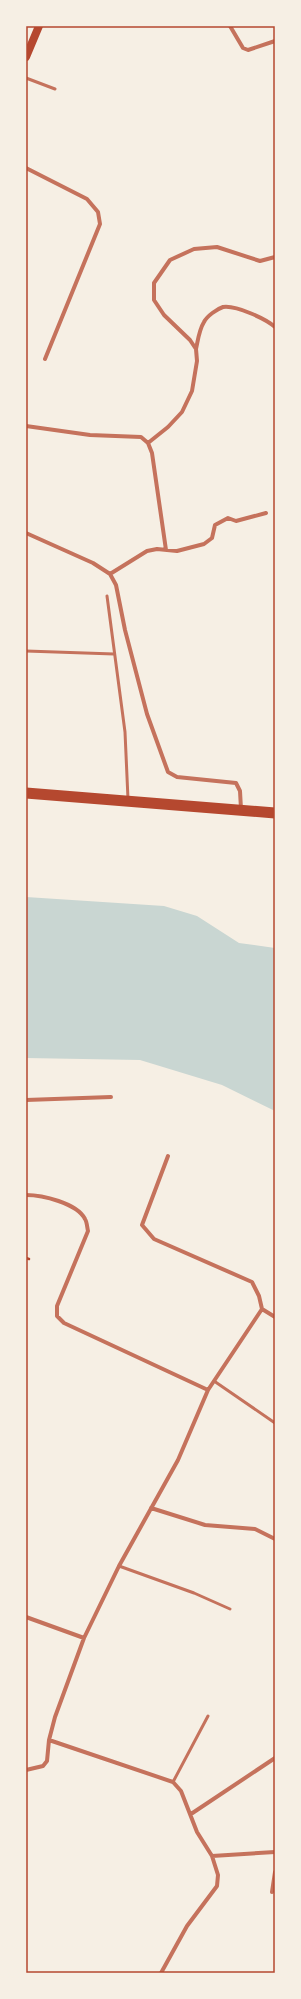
<svg xmlns="http://www.w3.org/2000/svg" width="301" height="1999" font-family="'Alegreya Sans',sans-serif">
<rect width="100%" height="100%" fill="#f6efe4"/>
<path fill="#c9d6d2" d="M26,897L164,906L197,916L239,943L275,948V1111L222,1085L140,1060L26,1058Z"/>
<g fill="none" stroke-linecap="round" stroke-linejoin="round">
<path stroke="#b5482f" stroke-width="2.5" d="M26,1258L29,1259"/>
<path stroke="#c5725c" stroke-width="3" d="M26,78L55,89
M107,596L125,732L128,799
M26,651L114,654
M214,1381L275,1423
M119,1566L194,1593L230,1609
M173,1782L208,1716"/>
<path stroke="#c5725c" stroke-width="4" d="M230,26L243,48L248,50L275,41
M26,168L87,199L98,212L100,224L45,359
M196,349C198,340 199,330 204,322C207,316 217,309 223,307C236,305 266,319 275,327
M26,426L90,435L141,437L148,443L152,453L166,550
M148,443L168,427L182,412L192,391L197,361L196,349L190,340L164,315L154,300V283L170,260L194,249L217,247L260,261L275,257
M26,533L93,563L110,574L116,585L125,630L147,714L168,772L177,777L236,783L240,791L241,809
M110,574L147,551L157,549L177,551L204,544L212,538L215,525L228,518L236,521L266,513
M26,1100L111,1097
M26,1195C42,1195 77,1203 85,1219C87,1222 87,1227 88,1231L57,1306V1316L64,1323L208,1390
M262,1309L275,1317
M151,1508L205,1525L255,1529L275,1539
M26,1617L84,1638
M49,1740L55,1717L84,1638L119,1566L178,1460L208,1390L262,1309L259,1296L252,1282L154,1239L142,1225L168,1156
M26,1770L43,1766L47,1761L49,1740L173,1782L181,1791L197,1832L212,1856L218,1875L217,1886L187,1926L161,1973
M191,1814L275,1758
M212,1856L275,1852
M272,1892L275,1872"/>
<path stroke="#b5482f" stroke-width="8" d="M26,57L39,26"/>
<path stroke="#b5482f" stroke-width="11" d="M26,793L275,813"/>
</g>
<rect width="301" height="1999" fill="none" stroke="#f6efe4" stroke-width="54"/>
<rect x="27" y="27" width="247" height="1945" fill="none" stroke="#b5482f" stroke-width="1.5"/>
</svg>
